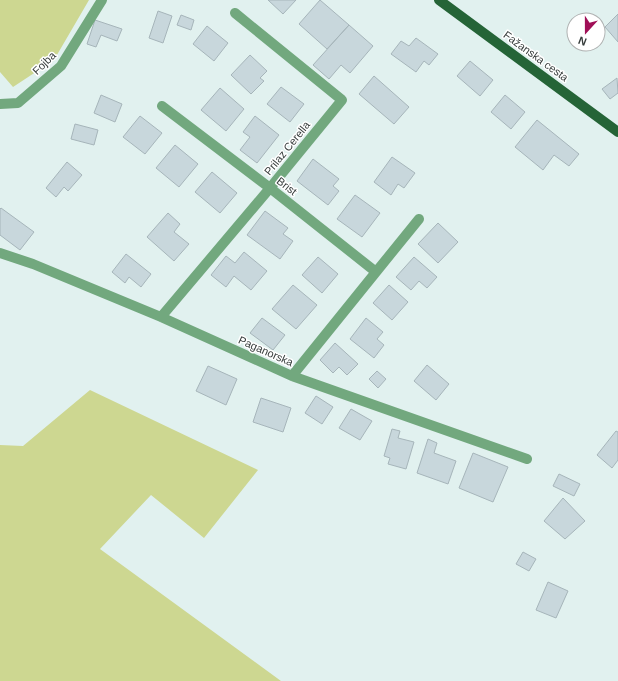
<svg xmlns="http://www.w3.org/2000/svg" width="618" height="681" font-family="Arial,sans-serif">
<rect width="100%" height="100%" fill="#e1f1ef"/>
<path fill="#cdd791" d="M0,0H89L54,60L13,87L0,72Z
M90,390L258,470L204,538L151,495L100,549L281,681H0V445L23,446Z"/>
<path fill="#c8d7dc" stroke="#a6b5ba" d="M268,0H296L283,14Z
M320,0L349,25L327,49L299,24Z
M158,11L172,16L163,43L149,38Z
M618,14V42L605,27Z
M181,15L194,20L191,30L177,25Z
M95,20L122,29L117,41L101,35L96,47L87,44Z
M349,25L373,46L350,73L341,65L329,79L313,65Z
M207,26L228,43L214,61L193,44Z
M416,38L438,54L429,65L424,61L416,72L391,54L401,41L409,46Z
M250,55L267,71L260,78L264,81L251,94L231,75Z
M470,61L493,80L480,96L457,76Z
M374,76L409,107L394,124L359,94Z
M617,78L618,93L610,99L602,89Z
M281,87L304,104L290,122L267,104Z
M220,88L244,109L226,131L201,110Z
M101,95L122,104L115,122L94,113Z
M505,95L525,112L511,129L491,112Z
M140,116L162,133L145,154L123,137Z
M255,116L279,135L257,163L240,150L250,137L243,132Z
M537,120L579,154L569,166L554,155L543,170L515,147Z
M75,124L98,130L94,145L71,139Z
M175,145L198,164L179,187L156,168Z
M392,157L415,173L404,188L398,184L391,195L374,182Z
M313,159L339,179L333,186L339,191L328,205L297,181Z
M67,162L82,175L68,191L64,187L56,197L46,188Z
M212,172L237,193L220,213L195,192Z
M355,195L380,213L362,237L337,219Z
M1,208L34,232L20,250L0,235V209Z
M265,211L288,228L283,234L293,241L280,259L247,235Z
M168,213L180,224L174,232L189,244L174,261L147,237Z
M438,223L458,242L438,263L418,244Z
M244,252L267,271L251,290L234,276L226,287L211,275L226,256L235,263Z
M126,254L151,274L141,287L129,277L125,283L112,272Z
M318,257L338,274L322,293L302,275Z
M414,257L437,277L427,288L419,281L411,290L396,277Z
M293,285L317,305L296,329L272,309Z
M389,285L408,302L392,320L373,303Z
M262,318L285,335L273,350L250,333Z
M366,318L383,332L377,339L384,345L374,358L350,339Z
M335,343L358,364L347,375L339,367L333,373L320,360Z
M427,365L449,384L436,400L414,381Z
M208,366L237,379L226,405L196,391Z
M377,371L386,379L378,388L369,379Z
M316,396L333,407L322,424L305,413Z
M261,398L291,408L283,432L253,422Z
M351,409L372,421L360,440L339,428Z
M392,429L400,431L398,438L414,442L406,469L388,464L390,458L384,456Z
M616,431L618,432V460L612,468L597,455Z
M428,439L437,443L434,453L456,461L448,484L417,473Z
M473,453L508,467L493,502L459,488Z
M559,474L580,484L574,496L553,486Z
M563,498L585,521L565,539L544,521Z
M523,552L536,559L529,571L516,564Z
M548,582L568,591L556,618L536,610Z"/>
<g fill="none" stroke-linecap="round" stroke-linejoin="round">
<path stroke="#72a87e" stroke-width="10" d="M0,104L18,103L61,66L102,0
M162,106L270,188L376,272L292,376
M0,253L33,264L161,317L292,376L527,459
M376,272L419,219
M161,317L270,188L342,100L235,13"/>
<path stroke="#256437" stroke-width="10" d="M439,0L618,132"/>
</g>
<g text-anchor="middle" stroke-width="3" stroke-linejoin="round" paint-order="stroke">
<g font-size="11" fill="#363c3b" stroke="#fff">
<text transform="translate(536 56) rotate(36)" y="4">Fažanska cesta</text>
<text transform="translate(44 63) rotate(-44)" y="4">Fojba</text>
<text transform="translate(287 148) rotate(-51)" y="4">Prilaz Cerella</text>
<text transform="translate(287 186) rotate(38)" y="4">Brist</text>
<text transform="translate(266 351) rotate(24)" y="4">Paganorska</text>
</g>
</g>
<g transform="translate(586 32) rotate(201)"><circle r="19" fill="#ffffff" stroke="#afb1b1"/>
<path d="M0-3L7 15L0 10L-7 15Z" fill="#a00f57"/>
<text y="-6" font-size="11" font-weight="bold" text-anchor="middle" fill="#363c3b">N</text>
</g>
</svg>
